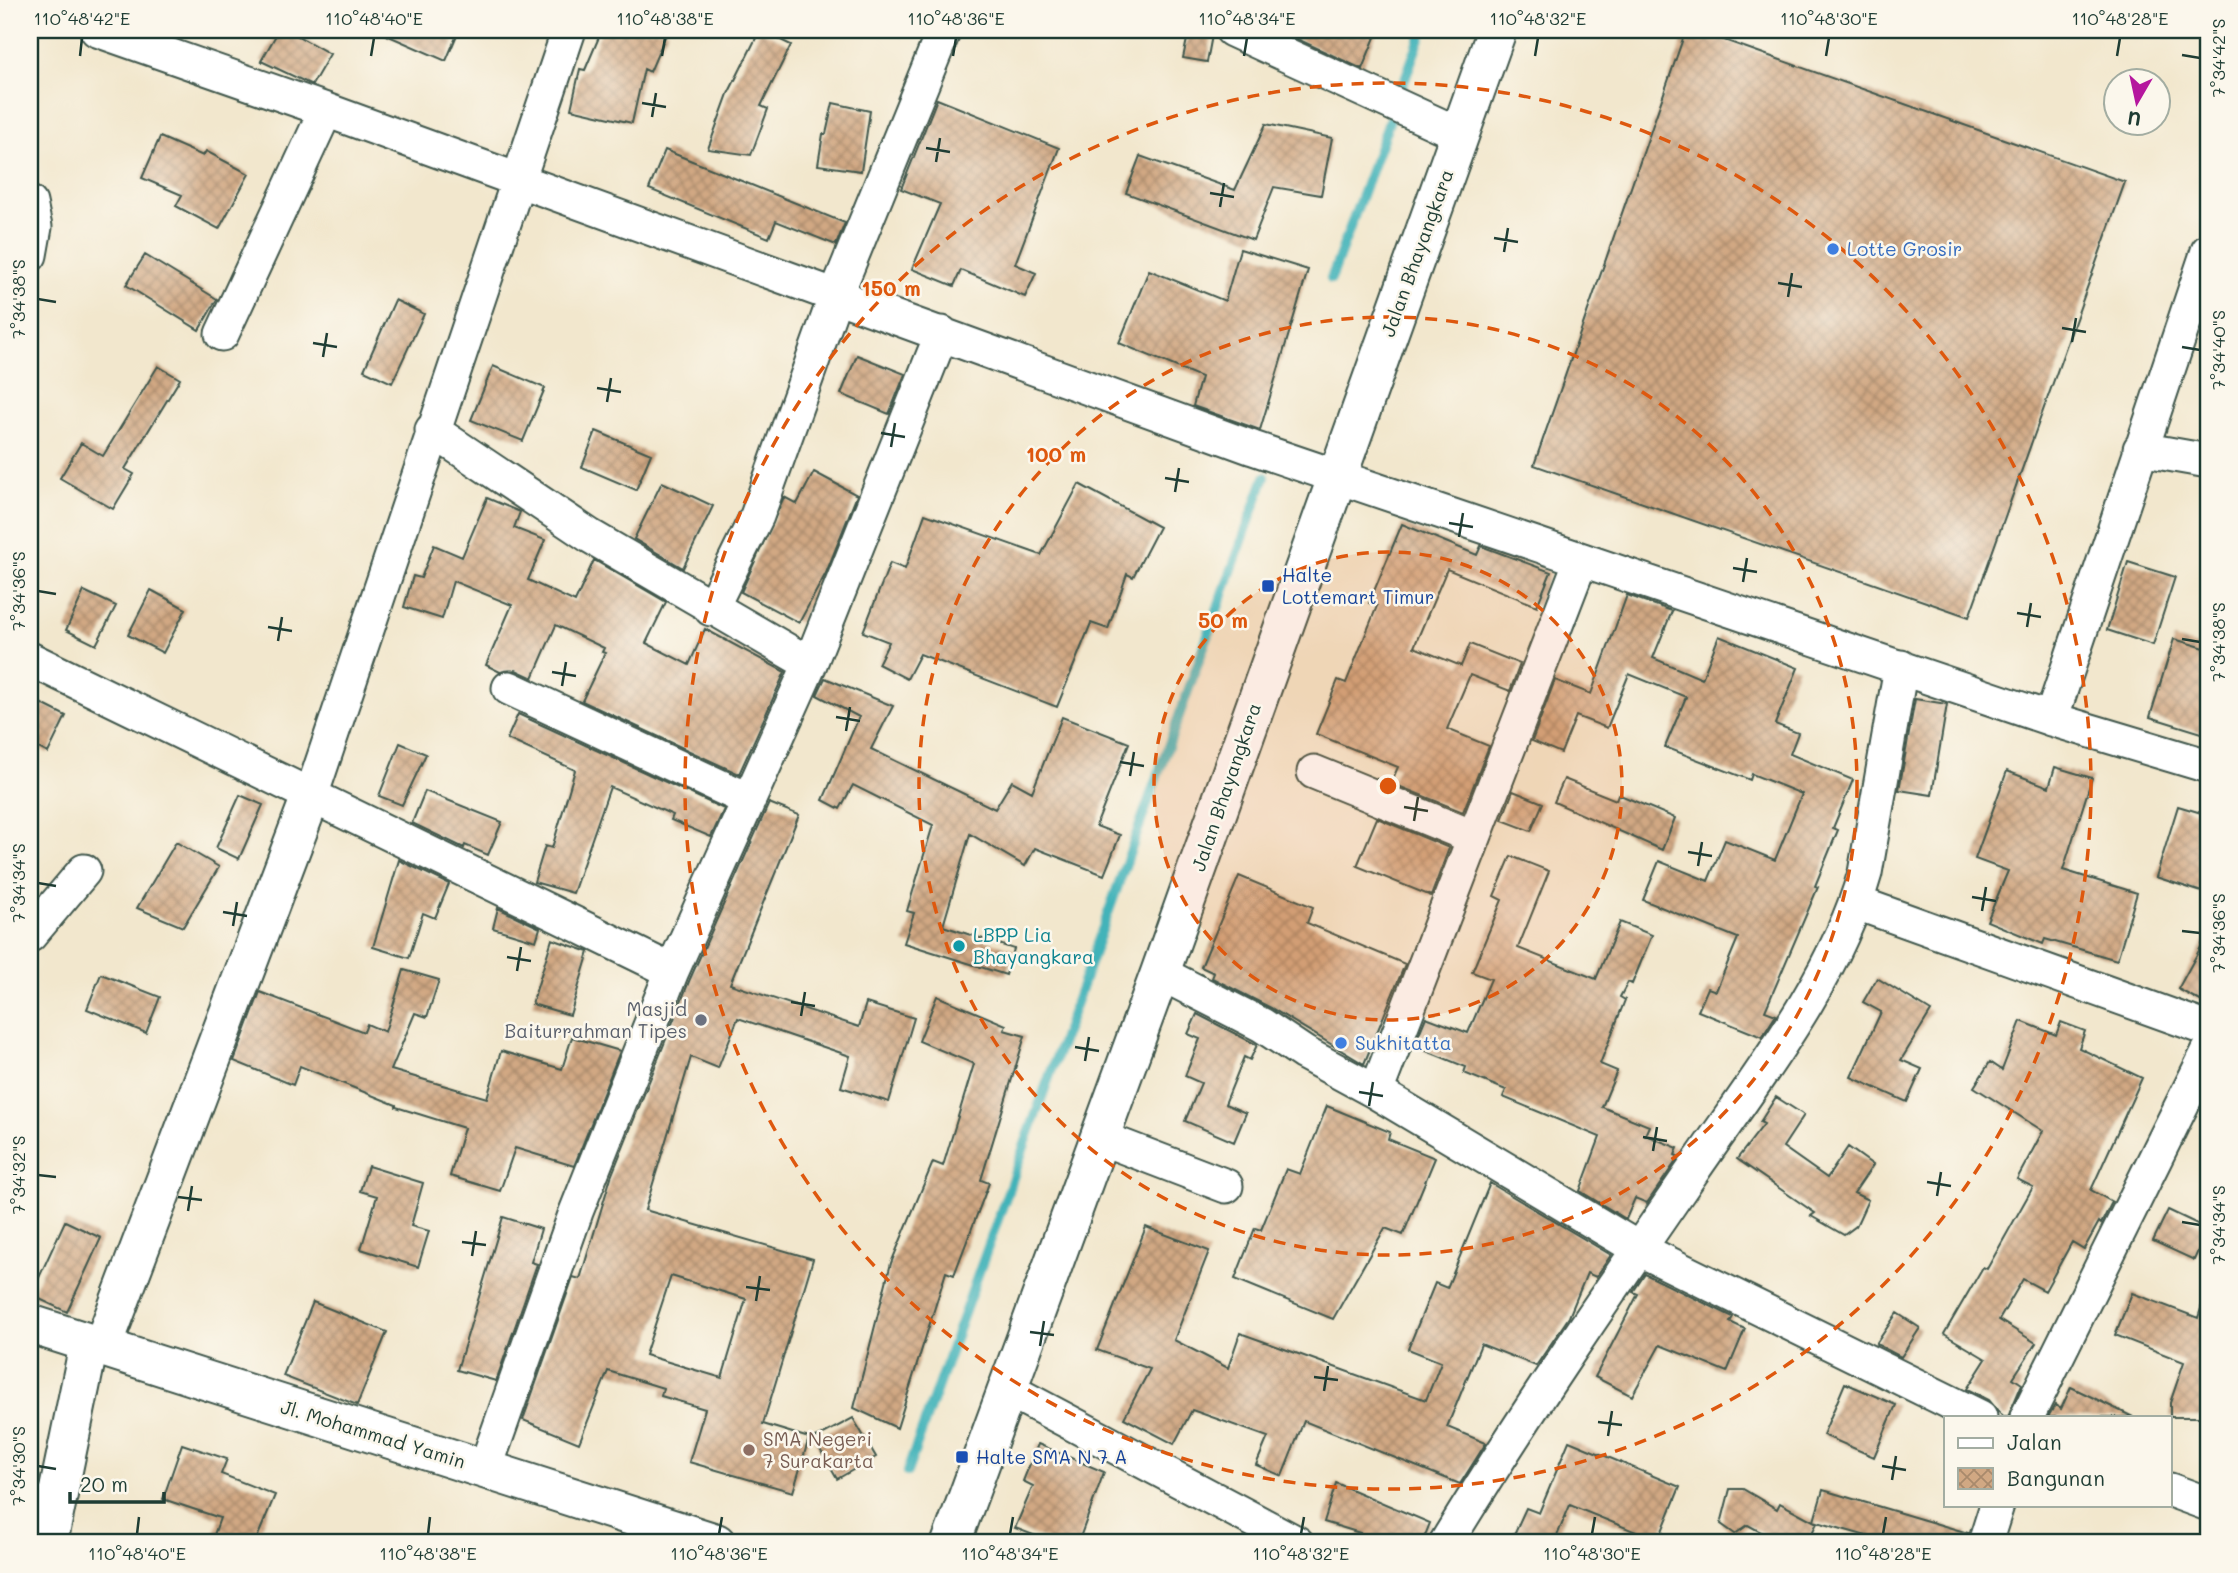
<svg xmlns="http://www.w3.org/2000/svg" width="2238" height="1573" font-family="Mali,sans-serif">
<defs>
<pattern id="building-cross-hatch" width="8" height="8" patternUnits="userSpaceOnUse" patternTransform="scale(1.75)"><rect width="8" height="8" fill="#d1a883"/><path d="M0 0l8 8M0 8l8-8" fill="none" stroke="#a98a6c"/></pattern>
</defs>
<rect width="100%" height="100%" fill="#fbf7ec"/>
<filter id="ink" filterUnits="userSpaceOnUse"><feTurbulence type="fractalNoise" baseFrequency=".0143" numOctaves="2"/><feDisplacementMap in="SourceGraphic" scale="14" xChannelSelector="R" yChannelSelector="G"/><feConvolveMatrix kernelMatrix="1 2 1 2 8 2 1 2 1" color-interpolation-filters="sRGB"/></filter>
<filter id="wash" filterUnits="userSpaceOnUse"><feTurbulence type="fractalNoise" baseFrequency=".00686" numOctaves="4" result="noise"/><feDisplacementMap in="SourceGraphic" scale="28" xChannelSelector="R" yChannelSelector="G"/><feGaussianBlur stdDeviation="1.57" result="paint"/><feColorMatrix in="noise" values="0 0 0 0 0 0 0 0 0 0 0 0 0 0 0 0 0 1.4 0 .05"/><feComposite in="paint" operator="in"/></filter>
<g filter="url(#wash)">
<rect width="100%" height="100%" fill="#f2e7cd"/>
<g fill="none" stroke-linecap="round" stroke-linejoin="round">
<path stroke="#42b3b9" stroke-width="10" d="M1331,279L1423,30
M907,1472L1265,477"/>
</g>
<g id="blocks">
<path fill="url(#building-cross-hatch)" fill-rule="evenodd" d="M279,30H287L330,54L312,85L261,61Z
M375,30H459L446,61Z
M602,30H668L650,72L644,69L632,123L571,109L580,69L585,70Z
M760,30L791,45L761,106L768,109L751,155L708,149L728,94Z
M1189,30H1213L1207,62L1183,58Z
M1278,30H1378L1362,69Z
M1686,30H1696L2125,182L1969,617L1534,465Z
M937,99L1059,148L1015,264L1036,273L1025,297L961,270L954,286L912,269L940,204L901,189Z
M833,103L870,111L861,171L818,165L823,134H826Z
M1266,124L1332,138L1321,195L1274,187L1253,240L1126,193L1140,156L1235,190Z
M160,137L203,156L206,151L249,174L219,229L176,206L182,195L142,178Z
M665,150L845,223L836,245L776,221L769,238L649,189Z
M1240,249L1308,270L1260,430L1193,406L1201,377L1119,343L1149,270L1225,301Z
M145,255L217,299L199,330L126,285Z
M395,300L424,314L392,383L364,370Z
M857,355L905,374L889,414L841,394Z
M158,366L180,379L125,469L134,474L113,509L60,478L81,443L103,456Z
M493,366L545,388L523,441L471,420Z
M596,431L651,454L636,490L582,467Z
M814,472L857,495L826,573L799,623L741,592L784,497L797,504Z
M662,482L713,506L683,568L634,539Z
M1079,484L1159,527L1133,577L1127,574L1108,629L1091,623L1057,707L920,654L907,679L878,664L889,642L863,632L890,563L905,569L925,514L1041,555Z
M487,498L520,512L514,528L545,540L528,580L575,602L594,560L666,602L646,643L689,665L705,629L785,672L739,774L582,701L605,653L602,652L604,648L556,625L533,678L516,670L500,672L486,665L512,605L453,581L442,619L404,607L413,576L421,578L434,545L462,557Z
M1402,524L1477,555L1481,546L1551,572L1537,606L1447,569L1414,647L1461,666L1470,644L1520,664L1510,691L1470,675L1447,729L1489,746L1463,812L1391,783L1398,767L1316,734L1338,680L1346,683L1377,606L1369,603Z
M2128,562L2175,577L2153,645L2107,630Z
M151,590L186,609L163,653L128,635Z
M84,591L116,606L96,645L66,630Z
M1627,595L1672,611L1653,658L1702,679L1719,636L1798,668L1775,724L1798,733L1790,754L1853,780L1833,828L1838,830L1815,886L1818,887L1765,1011L1776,1015L1762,1037L1698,1011L1708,988L1716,991L1738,938L1643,900L1659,861L1708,881L1725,840L1775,860L1802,794L1752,774L1750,780L1665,747L1686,697L1629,674L1607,728L1576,716L1561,753L1532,741L1555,680L1591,694Z
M2174,639L2208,649V735L2150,717Z
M825,678L893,706L871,749L995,809L1012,781L1032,792L1062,717L1129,743L1096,826L1120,835L1104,875L1035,848L1025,866L970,834L943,926L1014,949L1006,975L904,943L914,913L907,911L933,825L853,785L840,809L823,800L859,717L817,695Z
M30,698L66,716L48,753L30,744Z
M1915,699L1947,704L1932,795L1899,790Z
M518,714L724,809L711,837L671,820L673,815L610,787L573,893L534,882L545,846L552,848L575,770L507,739Z
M400,743L426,754L402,805L379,796Z
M2055,767L2092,778L2063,870L2137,893L2117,960L2045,939L2043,944L1987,921L2008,871L1975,859L2007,771L2049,787Z
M1564,779L1616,800L1618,794L1675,818L1662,850L1554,802Z
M425,791L502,822L488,855L465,845L464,848L412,823Z
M1513,791L1543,803L1531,831L1502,820Z
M240,795L263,805L239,859L216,848Z
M769,803L799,815L730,984L859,1027L866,1003L914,1018L889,1102L841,1087L850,1056L738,1018L718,1068L691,1057L645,1210L813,1259L763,1424L809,1438L793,1492L689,1462L705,1409L661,1396L663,1388L608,1371L579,1443L523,1420L573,1277L580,1279L611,1177L690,979ZM671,1276L746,1299L722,1378L645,1355Z
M2178,806L2208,815V894L2156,877Z
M1377,818L1449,848L1431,896L1357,866Z
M176,842L219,867L183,927L137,908Z
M1511,856L1549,871L1518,948L1596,979L1620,922L1652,935L1632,984L1628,982L1620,997L1625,1000L1600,1064L1617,1071L1602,1107L1649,1126L1645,1135L1678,1148L1675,1155L1679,1157L1647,1203L1635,1198L1626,1219L1580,1191L1600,1137L1503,1097L1506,1090L1464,1073L1466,1067L1414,1046L1426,1017L1468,1033L1491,979L1472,972L1502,900L1494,896Z
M399,860L449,884L435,918L423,913L409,958L373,947Z
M1239,876L1313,907L1307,923L1405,964L1364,1064L1271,1008L1212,978L1214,973L1201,967Z
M498,908L540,928L536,941L493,928Z
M2208,934V1005L2178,989Z
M552,939L589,952L570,1015L532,1004Z
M404,970L439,980L427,1017L415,1013L391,1070L487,1098L501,1051L562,1069L572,1037L620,1051L574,1166L515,1148L500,1191L450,1176L464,1128L396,1107V1105L300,1066L293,1085L234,1061L260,992L364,1032L367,1024L385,1032Z
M101,974L160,997L146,1033L87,1009Z
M1877,978L1931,1011L1901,1060L1922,1069L1907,1102L1851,1077L1881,1012L1863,1002Z
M937,996L1006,1025L1004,1030L1025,1036L981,1180L989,1183L954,1275L946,1272L897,1428L854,1408L891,1263L933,1162L943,1166L974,1064L919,1041Z
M1197,1014L1257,1045L1250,1060L1244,1057L1225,1104L1246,1113L1234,1142L1185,1121L1201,1083L1185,1076L1200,1039L1188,1034Z
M2021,1021L2056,1035L2061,1022L2085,1031L2079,1048L2142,1078L2091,1190L2112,1202L2101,1224L2099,1222L2084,1249L2072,1242L2045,1291L2023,1279L1999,1320L2036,1343L2013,1378L2022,1384L2008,1417H2003L1989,1400L1967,1389L1986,1359L1944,1334L1983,1267L1987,1269L2033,1187L2017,1179L2043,1131L1974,1087L1990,1062L2002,1070Z
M1776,1097L1804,1115L1783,1147L1827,1178L1848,1147L1873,1165L1854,1193L1868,1200L1856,1226L1844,1235L1811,1216L1815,1213L1737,1159L1764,1124L1760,1122Z
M1327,1106L1390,1132L1388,1139L1435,1158L1403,1235L1385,1228L1333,1319L1235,1279L1255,1228L1261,1230L1286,1169L1300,1174Z
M368,1166L423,1183L411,1226L429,1231L418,1267L361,1249L377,1196L360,1191Z
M1490,1183L1611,1255L1596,1277L1587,1273L1569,1317L1536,1366L1481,1344L1447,1427L1486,1443L1460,1484L1304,1421L1282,1476L1256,1465L1268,1437L1192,1410L1174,1444L1124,1418L1150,1369L1097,1350L1146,1227L1209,1251L1174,1340L1228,1368L1240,1333L1426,1400L1441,1362L1408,1349L1435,1283L1447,1288Z
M2168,1210L2208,1229L2194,1260L2153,1241Z
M503,1217L541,1229L531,1262L537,1264L496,1381L457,1370Z
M65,1221L101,1238L67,1312L31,1295Z
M1645,1274L1733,1317L1730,1322L1745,1329L1727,1372L1660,1345L1632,1396L1595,1377L1638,1294L1633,1292Z
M2132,1293L2198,1318L2203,1302H2208V1417H2170V1403L2184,1362L2115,1335Z
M313,1302L387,1332L357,1405L283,1376Z
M1897,1313L1920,1328L1901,1357L1876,1344Z
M1845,1383L1896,1405L1874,1457L1823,1435Z
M2071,1387L2133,1417H2048L2055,1405L2061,1409Z
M853,1418L876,1457L837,1479L814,1439Z
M1569,1441L1680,1487L1658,1541L1570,1505L1554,1543H1510L1526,1508L1539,1513Z
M182,1444L227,1459L221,1474L275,1495L255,1543H235L214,1535L220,1518L163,1499Z
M1038,1444L1104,1472L1078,1543H1054L1015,1528L1033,1486L1023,1481Z
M1336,1483L1430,1523L1422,1543H1356L1360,1533L1324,1522Z
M1730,1489H1743L1777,1509L1780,1503L1817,1523L1807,1543H1781L1748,1525L1735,1534L1721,1524Z
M1823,1490L1968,1533L1966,1543H1891L1814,1521Z"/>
</g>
</g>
<g filter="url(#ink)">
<use href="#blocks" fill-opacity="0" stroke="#3f564b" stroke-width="2"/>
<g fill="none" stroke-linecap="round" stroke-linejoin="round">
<g stroke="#3f564b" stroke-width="37">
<path id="minor" d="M97,30L326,110L1253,448L2051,719L2208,766
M1232,30L1459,134
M30,203L35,227L30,255
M222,334L326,110
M432,430L590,536L810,664
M2140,449L2208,461
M711,609L757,516L836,295L944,30
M30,659L672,971
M509,688L749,800
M2051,719L2208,251
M1314,772L1473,837
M311,796L569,30
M1857,903L2208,1029
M30,935L84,871
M1160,973L1262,1025L1304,1053L1376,1092L1639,1249L1980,1417
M1376,1092L1581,560
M1101,1138L1226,1186
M1009,1390L1297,1543
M2027,1417L2208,1052
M485,1469L576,1212L672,971L810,664L942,333
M2170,1490L2208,1504
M1446,1543C1524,1415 1609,1292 1694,1169C1756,1079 1835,979 1865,873L1901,667
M1985,1543L1997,1505"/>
</g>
<g stroke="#3f564b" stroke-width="42">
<path id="tertiary" d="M102,1348L311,796
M48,1543L89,1344"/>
</g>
<g stroke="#3f564b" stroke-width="42">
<path id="secondary" d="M30,1324L716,1543"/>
</g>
<g stroke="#3f564b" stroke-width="42">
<path id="primary" d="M951,1543L1160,973L1497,30"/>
</g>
<use href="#minor" stroke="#fff" stroke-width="33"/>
<use href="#tertiary" stroke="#fff" stroke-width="38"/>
<use href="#secondary" stroke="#fff" stroke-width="38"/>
<use href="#primary" stroke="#fff" stroke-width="38"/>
</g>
</g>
<path fill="none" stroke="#1f3d34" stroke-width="2.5" d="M2182,55L2200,58M80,56L82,38M371,56L374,38M662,56L665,38M953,56L956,38M1244,56L1247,38M1535,56L1538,38M1826,56L1829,38M2117,56L2120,38M642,103L666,107M652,117L656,93M926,148L950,152M936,162L940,138M1210,193L1234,197M1220,207L1224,183M1494,238L1518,242M1504,252L1508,228M1778,283L1802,287M1788,297L1792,273M38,299L56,302M2062,328L2086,332M2072,342L2076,318M313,343L337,347M2182,347L2200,350M323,357L327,333M597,388L621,392M607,402L611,378M881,433L905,437M891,447L895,423M1165,478L1189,482M1175,492L1179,468M1449,523L1473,527M1459,537L1463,513M1733,568L1757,572M1743,582L1747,558M38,591L56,594M2017,613L2041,617M268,627L292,631M2027,627L2031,603M2182,639L2200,642M278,641L282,617M552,672L576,676M562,686L566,662M836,717L860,721M846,731L850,707M1120,762L1144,766M1130,776L1134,752M1404,807L1428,811M1414,821L1418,797M1688,852L1712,856M1698,866L1702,842M38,883L56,886M1972,897L1996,901M1982,911L1986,887M223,912L247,916M233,926L237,902M2182,931L2200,933M507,957L531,961M517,971L521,947M791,1002L815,1006M801,1016L805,992M1075,1047L1099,1051M1085,1061L1089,1037M1359,1092L1383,1096M1369,1106L1373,1082M1643,1137L1667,1141M1653,1151L1657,1127M38,1175L56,1177M1927,1182L1951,1186M1937,1196L1941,1172M178,1197L202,1200M188,1211L192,1186M2182,1222L2200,1225M462,1242L486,1245M472,1256L476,1231M746,1287L770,1290M756,1301L760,1276M1030,1332L1054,1335M1040,1346L1044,1321M1314,1377L1338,1380M1324,1391L1328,1366M1598,1422L1622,1425M1608,1436L1612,1411M38,1466L56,1469M1882,1466L1906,1470M1892,1480L1896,1456M137,1534L139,1517M428,1534L430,1517M719,1534L722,1517M1010,1534L1013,1517M1301,1534L1304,1517M1592,1534L1595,1517M1883,1534L1886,1517"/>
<circle cx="1388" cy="786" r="234" fill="#de580e" fill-opacity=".12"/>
<g fill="none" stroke="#de580e" stroke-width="3.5" stroke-dasharray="12 9">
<circle cx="1388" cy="786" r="234"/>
<circle cx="1388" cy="786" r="469"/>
<circle cx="1388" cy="786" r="703"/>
</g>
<g fill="#3f7fe0" stroke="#fbf7ec" stroke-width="2.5">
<circle cx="1833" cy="249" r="7"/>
<circle cx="1341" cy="1043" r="7"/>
</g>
<g fill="#1a4fb4" stroke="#fbf7ec" stroke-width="2.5">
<rect x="1261" y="579" width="14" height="14" rx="3.5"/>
<rect x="955" y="1450" width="14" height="14" rx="3.5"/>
</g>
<circle fill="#0f9aa8" stroke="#fbf7ec" stroke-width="2.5" cx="959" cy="946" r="7"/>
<circle fill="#6b7280" stroke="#fbf7ec" stroke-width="2.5" cx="701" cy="1020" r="7"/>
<circle fill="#8d6e63" stroke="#fbf7ec" stroke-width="2.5" cx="749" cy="1450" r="7"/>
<g text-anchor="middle" stroke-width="5" stroke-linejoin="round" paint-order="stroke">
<g font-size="19" fill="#366cbe" stroke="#fbf7ec" text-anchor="start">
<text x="1847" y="256">Lotte Grosir</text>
<text x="1355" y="1050">Sukhitatta</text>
</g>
<g font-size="19" fill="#1f3d34" stroke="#fbf7ec">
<text transform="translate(1417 253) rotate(-70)" y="7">Jalan Bhayangkara</text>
<text transform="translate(1226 787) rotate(-71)" y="7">Jalan Bhayangkara</text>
<text transform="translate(373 1434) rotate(17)" y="7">Jl. Mohammad Yamin</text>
</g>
<g font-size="19" fill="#164399" stroke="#fbf7ec" text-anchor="start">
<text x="1282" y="582">Halte<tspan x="1282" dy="22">Lottemart Timur</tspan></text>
<text x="976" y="1464">Halte SMA N 7 A</text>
</g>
<g font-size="19" fill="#0d838f" stroke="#fbf7ec" text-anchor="start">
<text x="973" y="942">LBPP Lia<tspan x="973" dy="22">Bhayangkara</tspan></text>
</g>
<g font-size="19" fill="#5b616d" stroke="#fbf7ec" text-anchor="end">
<text x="687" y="1016">Masjid<tspan x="687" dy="22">Baiturrahman Tipes</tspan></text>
</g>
<g font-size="19" fill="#785e54" stroke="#fbf7ec" text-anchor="start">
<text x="763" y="1446">SMA Negeri<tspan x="763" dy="22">7 Surakarta</tspan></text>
</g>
</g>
<circle cx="1388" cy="786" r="10" fill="#de580e" stroke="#fbf7ec" stroke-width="3.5"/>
<g font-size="21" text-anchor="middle" font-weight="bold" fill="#de580e" stroke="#fbf7ec" stroke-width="5" stroke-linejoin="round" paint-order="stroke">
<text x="891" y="296">150 m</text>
<text x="1056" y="462">100 m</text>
<text x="1223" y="628">50 m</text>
</g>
<rect width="2238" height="1573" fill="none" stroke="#fbf7ec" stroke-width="77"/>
<rect x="1944" y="1416" width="228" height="91" fill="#fbf7ec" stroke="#a3ada2" stroke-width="2"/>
<rect x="1958" y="1438" width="35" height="10" fill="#ffffff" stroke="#a3ada2" stroke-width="2"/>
<text x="2007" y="1450" font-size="21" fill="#1f3d34">Jalan</text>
<rect x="1958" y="1468" width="35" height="21" fill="url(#building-cross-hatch)" stroke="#a3ada2" stroke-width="2"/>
<text x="2007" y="1486" font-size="21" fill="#1f3d34">Bangunan</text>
<g transform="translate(2137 102) rotate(189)"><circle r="33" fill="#fbf7ec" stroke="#a3ada2" stroke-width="2"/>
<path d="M0-5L12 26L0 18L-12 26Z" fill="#b5179e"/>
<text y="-10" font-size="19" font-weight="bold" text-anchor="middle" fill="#1f3d34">U</text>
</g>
<path d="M70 1492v10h94v-10" fill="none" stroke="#1f3d34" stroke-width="3.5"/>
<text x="80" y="1492" font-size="21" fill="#1f3d34" stroke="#fbf7ec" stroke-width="5" paint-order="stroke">20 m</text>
<rect x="38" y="38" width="2162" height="1496" fill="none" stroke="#1f3d34" stroke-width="2.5"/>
<g font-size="18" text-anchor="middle" fill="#1f3d34">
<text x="82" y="25">110°48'42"E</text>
<text x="374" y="25">110°48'40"E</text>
<text x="665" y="25">110°48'38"E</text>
<text x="956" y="25">110°48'36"E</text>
<text x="1247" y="25">110°48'34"E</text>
<text x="1538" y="25">110°48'32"E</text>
<text x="1829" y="25">110°48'30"E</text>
<text x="2120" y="25">110°48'28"E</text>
<text transform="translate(2219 58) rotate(-90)" y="6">7°34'42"S</text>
<text transform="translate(19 299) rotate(-90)" y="6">7°34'38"S</text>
<text transform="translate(2219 350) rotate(-90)" y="6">7°34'40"S</text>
<text transform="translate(19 591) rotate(-90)" y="6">7°34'36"S</text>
<text transform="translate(2219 642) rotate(-90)" y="6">7°34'38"S</text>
<text transform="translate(19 883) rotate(-90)" y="6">7°34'34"S</text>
<text transform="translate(2219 933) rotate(-90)" y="6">7°34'36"S</text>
<text transform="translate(19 1175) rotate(-90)" y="6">7°34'32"S</text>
<text transform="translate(2219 1225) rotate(-90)" y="6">7°34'34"S</text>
<text transform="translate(19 1466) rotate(-90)" y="6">7°34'30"S</text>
<text x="137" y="1560">110°48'40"E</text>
<text x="428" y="1560">110°48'38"E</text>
<text x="719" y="1560">110°48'36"E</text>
<text x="1010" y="1560">110°48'34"E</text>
<text x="1301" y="1560">110°48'32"E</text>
<text x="1592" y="1560">110°48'30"E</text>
<text x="1883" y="1560">110°48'28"E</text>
</g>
</svg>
